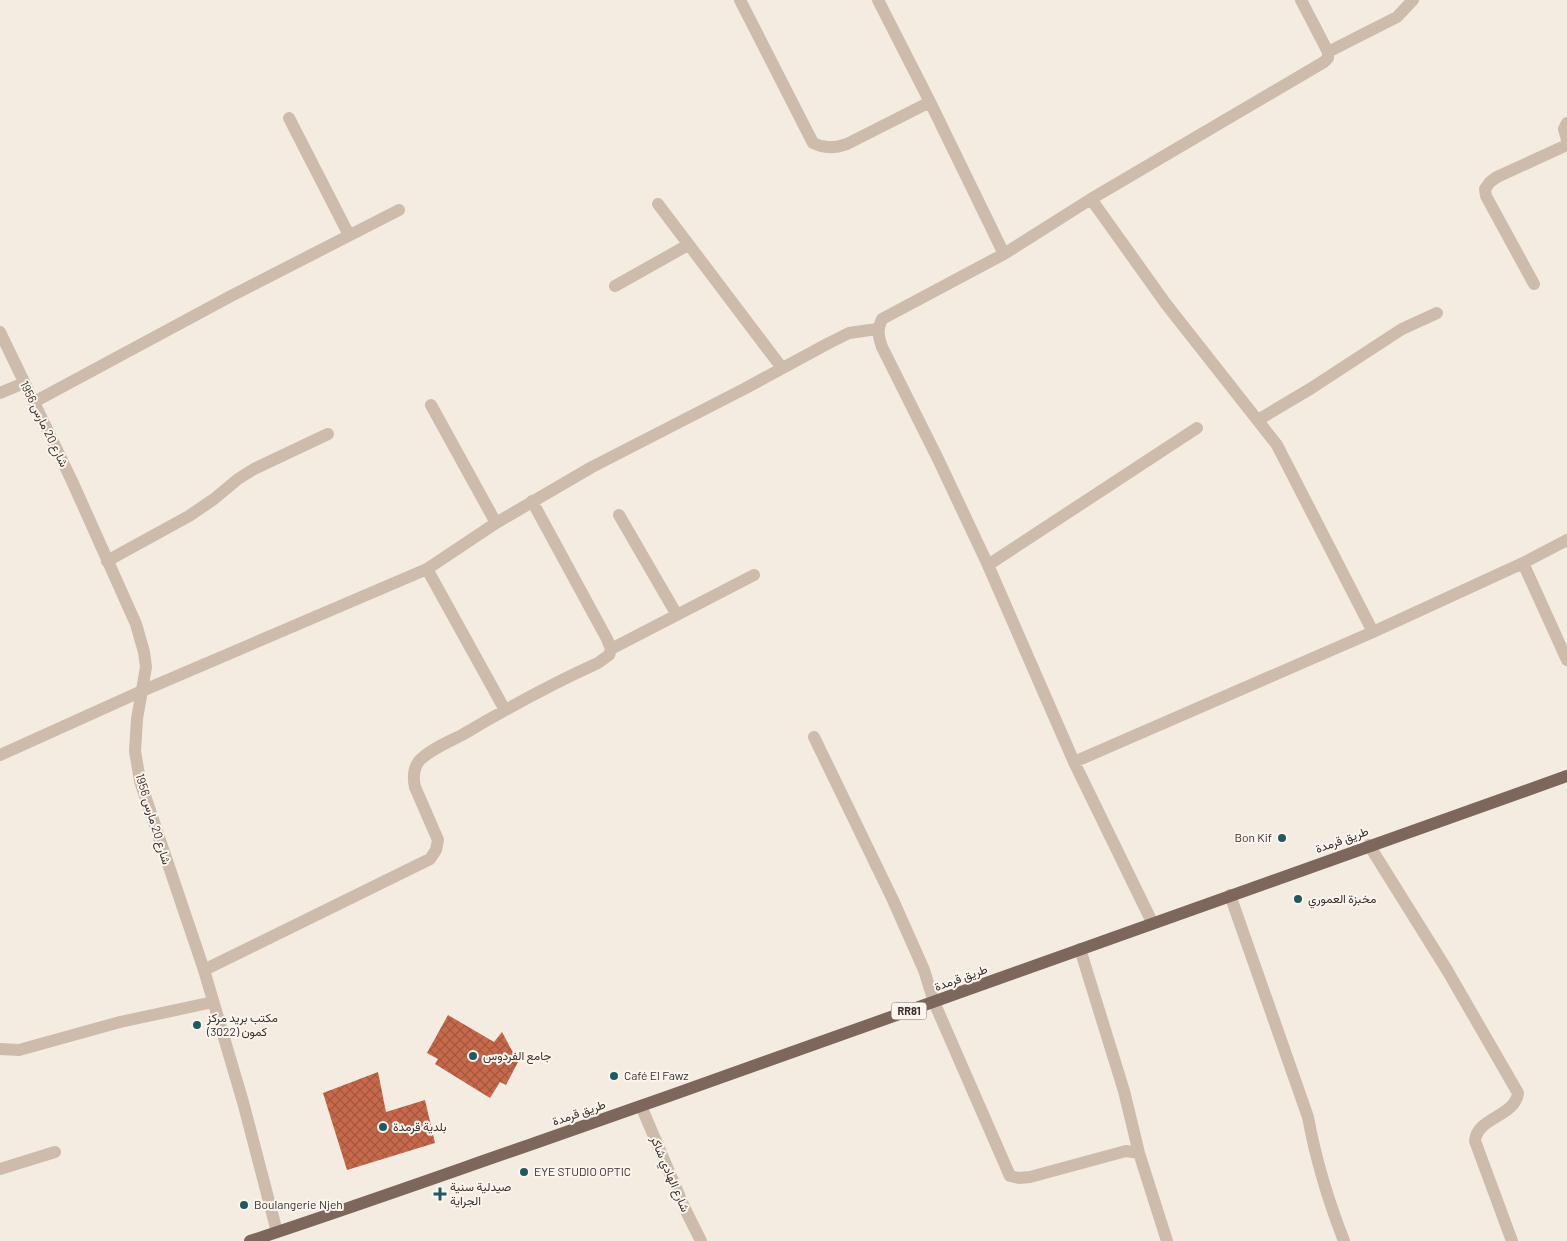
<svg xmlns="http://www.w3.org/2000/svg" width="1567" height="1241" font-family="Barlow,Vazirmatn,sans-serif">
<defs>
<pattern id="building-cross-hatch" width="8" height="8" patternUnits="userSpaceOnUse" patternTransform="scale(1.25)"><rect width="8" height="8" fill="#c8694b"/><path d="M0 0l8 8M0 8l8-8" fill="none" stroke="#a4573f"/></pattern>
</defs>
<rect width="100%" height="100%" fill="#f4ebe1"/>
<path fill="url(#building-cross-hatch)" d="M448,1015L494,1042L502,1032L518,1062L506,1085L500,1082L490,1098L435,1064L438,1059L427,1053Z
M378,1072L386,1112L425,1100L435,1143L347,1170L323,1093Z"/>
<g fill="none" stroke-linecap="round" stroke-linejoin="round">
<path stroke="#cdbbac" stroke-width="12" d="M740,0L813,143C825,149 835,148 847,144L930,102
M878,0L930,102L1004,254
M1328,52L1397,17L1413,0
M289,118L349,235
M1567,123L1564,129L1567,140
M1091,199L1166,304L1277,445L1373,632
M658,204L782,368
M1534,284L1486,196L1485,189L1490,182L1497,177L1567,145V142
M615,286L688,245
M0,393L24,383
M34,402L231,296L399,210
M431,405L496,523
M1258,420L1310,389L1402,329L1437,313
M619,515L677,615
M107,561L189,516L214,499L238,479L254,469L328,434
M1523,563L1567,660
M988,565L1197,428
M427,569L505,710
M611,649L754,575
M814,737L893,900L924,970L934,1002L1010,1176L1019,1178L1030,1177L1126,1151L1139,1153L1167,1241
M0,755L142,691L427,569L496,523L592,467L744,389L827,344L849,333L877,329
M1074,762L1373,632L1523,563L1567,540
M1369,845L1447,970L1518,1093C1515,1117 1477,1117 1475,1141L1512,1241
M1230,895L1308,1117C1316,1161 1328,1200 1344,1241
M1152,922L1074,762L988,565L938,459L882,347C878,335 877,330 882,319L1004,254L1091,199L1324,62L1328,58V52L1301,0
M1080,949L1124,1091L1139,1153
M204,970L430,859L436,850L438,840L415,787C413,778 413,769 419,761C429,750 448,742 462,735C506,709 551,684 598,663L609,655L611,649L607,639L532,501
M0,1049L19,1050L120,1022L213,1002
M0,1169L55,1152"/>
<path stroke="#cdbbac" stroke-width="12" d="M0,332L72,481L136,624L144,652L146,667L137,719L135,751L140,781L204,970L243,1102L277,1232
M641,1106L685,1209L701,1241"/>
<path stroke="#7d675c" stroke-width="12" d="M250,1241C345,1210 440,1176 535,1143C880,1023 1223,897 1567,776"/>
</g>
<g fill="#1f5a5e" stroke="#fbf5ee" stroke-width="2">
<circle cx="1282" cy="838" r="5"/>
<circle cx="1298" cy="899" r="5"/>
<circle cx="197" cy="1025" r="5"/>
<circle cx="473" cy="1056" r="5"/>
<circle cx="614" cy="1076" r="5"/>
<circle cx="383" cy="1127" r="5"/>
<circle cx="524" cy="1172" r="5"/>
<path d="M437.5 1186.5h5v5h5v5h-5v5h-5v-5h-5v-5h5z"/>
<circle cx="244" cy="1205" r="5"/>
</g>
<g text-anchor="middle" stroke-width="4" stroke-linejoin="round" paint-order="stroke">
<rect fill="#fbf5ee" stroke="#756b66" stroke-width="1" x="891.5" y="1002.5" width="35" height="17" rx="4"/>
<g font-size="11" font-weight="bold" fill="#3b302b">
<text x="909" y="1015">RR81</text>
</g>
<g font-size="12" fill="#3b302b" stroke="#fbf5ee">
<text transform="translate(44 424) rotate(64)" y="4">شارع 20 مارس 1956</text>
<text transform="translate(153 819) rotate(73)" y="4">شارع 20 مارس 1956</text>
<text transform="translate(1342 840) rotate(-20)" y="4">طريق قرمدة</text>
<text transform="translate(961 978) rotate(-20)" y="4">طريق قرمدة</text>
<text transform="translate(579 1113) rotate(-19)" y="4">طريق قرمدة</text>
<text transform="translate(670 1174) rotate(67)" y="4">شارع الهادي شاكر</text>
</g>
<g font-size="12" fill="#3b302b" stroke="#fbf5ee" text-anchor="start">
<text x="1272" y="842" text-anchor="end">Bon Kif</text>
<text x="1308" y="903">مخبزة العموري</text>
<text x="207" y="1022">مكتب بريد مركز<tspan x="207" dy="14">كمون (3022)</tspan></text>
<text x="483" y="1060">جامع الفردوس</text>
<text x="624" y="1080">Café El Fawz</text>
<text x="393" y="1131">بلدية قرمدة</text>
<text x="534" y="1176">EYE STUDIO OPTIC</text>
<text x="450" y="1191">صيدلية سنية<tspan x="450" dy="14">الجراية</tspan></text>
<text x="254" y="1209">Boulangerie Njeh</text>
</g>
</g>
</svg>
